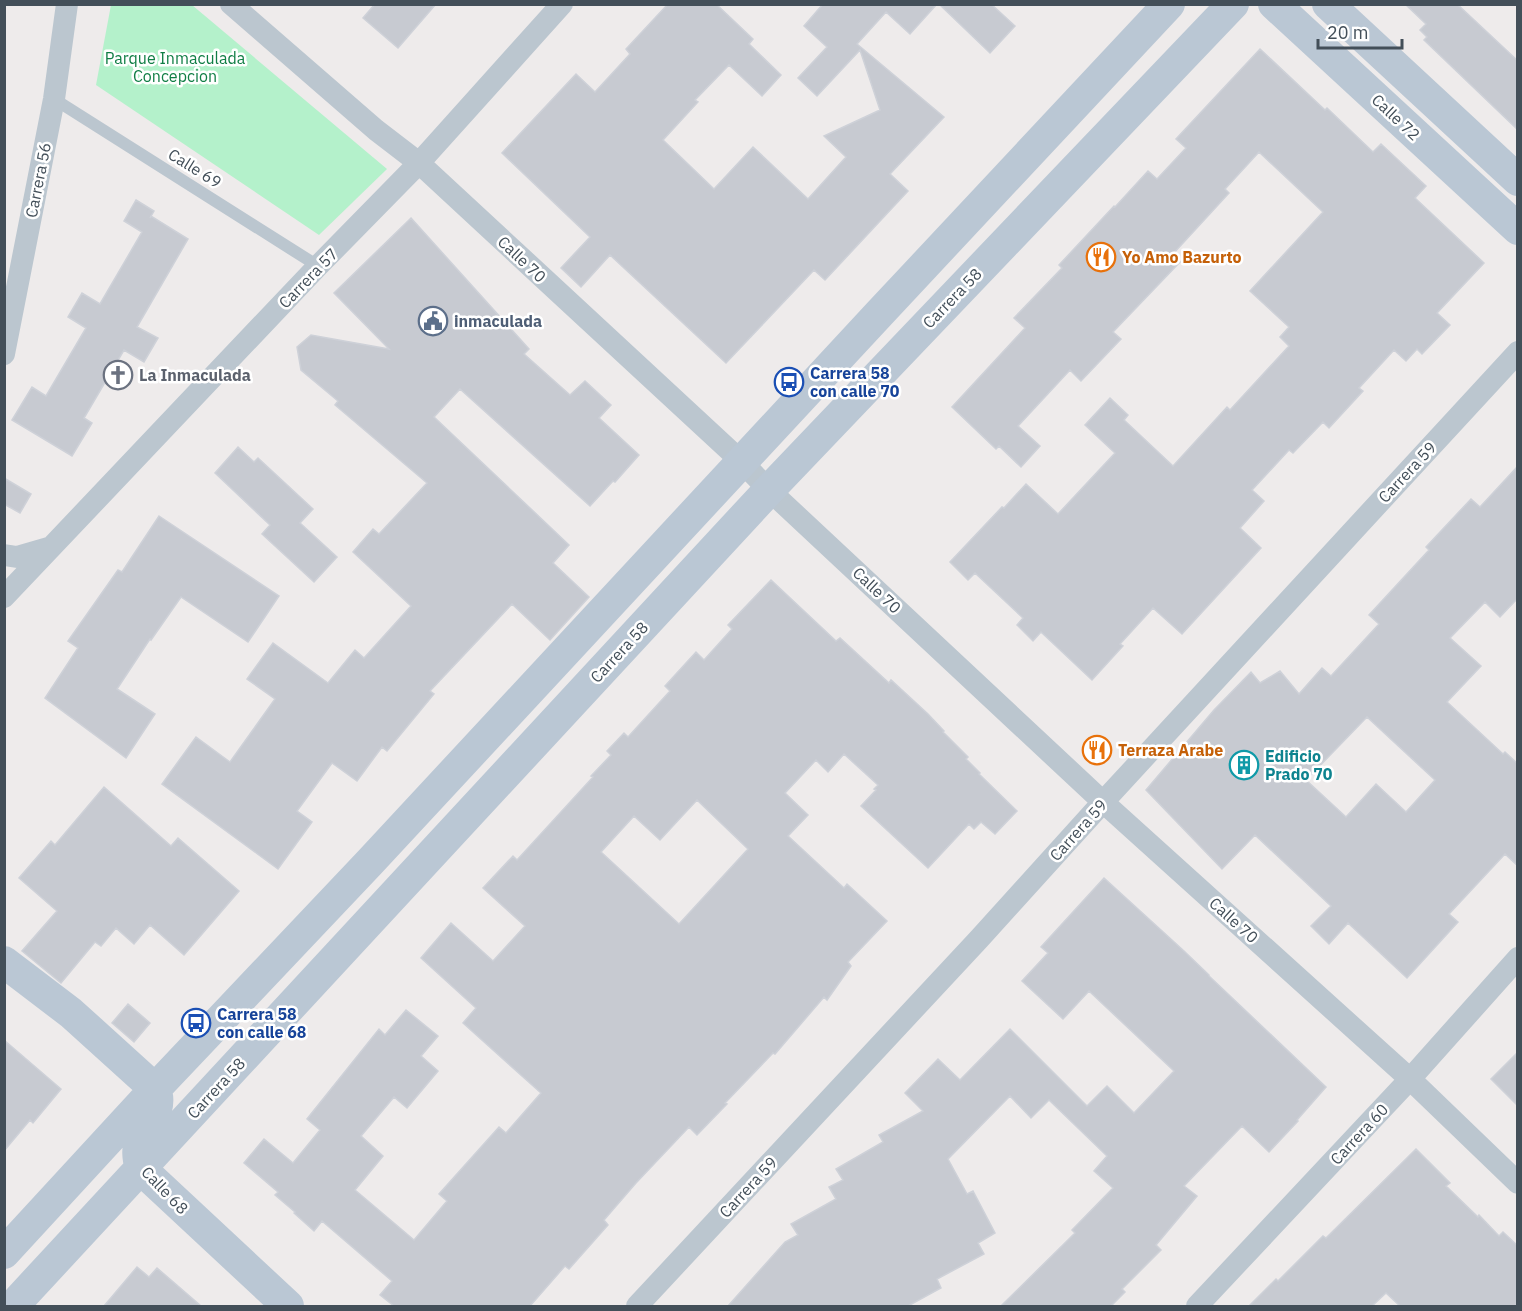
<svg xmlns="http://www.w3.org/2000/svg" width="1522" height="1311" font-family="'IBM Plex Sans',sans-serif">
<rect width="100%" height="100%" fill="#eeebeb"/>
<path fill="#b4f1cb" d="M111,5H192L387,169L319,235L96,85Z"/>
<path fill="#c7cad1" stroke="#ced1d8" stroke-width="1.5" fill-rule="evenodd" d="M375,4H436L398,48L363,18Z
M668,4H716L753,39L749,44L781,75L762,96L729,65L695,100L698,102L663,140L714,189L753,147L808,199L846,157L824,136L880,110L860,50L817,96L798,78L827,47L804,26L823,4H937L910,34L886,12L857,44L944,117L890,174L908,191L825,280L814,270L726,363L610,255L581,287L561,268L590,237L502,153L576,74L595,92L630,54L626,49Z
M939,4H991L1015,26L990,53Z
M1405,4H1457L1518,61V130L1424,40L1427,37L1420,30L1426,24Z
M1260,49L1325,110L1327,108L1373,152L1381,144L1426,186L1415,198L1484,263L1437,313L1450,325L1422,354L1417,349L1406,361L1394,350L1359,388L1363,391L1329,428L1323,422L1293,453L1289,450L1252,490L1264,501L1240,528L1261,548L1182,634L1153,608L1120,644L1123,646L1092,680L1041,632L1033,641L1017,625L1023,618L975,573L968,580L950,562L1002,507L1004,508L1026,484L1058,514L1115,453L1085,425L1110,398L1128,415L1124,420L1173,466L1227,407L1230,410L1289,346L1280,337L1289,327L1250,291L1323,212L1259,152L1225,189L1229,193L1172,255L1180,262L1113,332L1121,339L1081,381L1070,370L1018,426L1040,446L1021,467L999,446L996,449L952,407L1025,328L1014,318L1062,268L1059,265L1114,206L1115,207L1148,171L1157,179L1186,148L1176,139Z
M136,200L154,211L150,218L151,216L188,239L137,327L158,338L144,362L124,350L84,418L92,423L72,456L12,420L32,387L46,396L86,328L68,317L82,293L100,304L142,232L124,221Z
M411,218L529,349L524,354L570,395L585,381L611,405L599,418L639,455L615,482L613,481L590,506L460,389L434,417L569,545L553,563L589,597L550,640L512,604L430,691L434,694L387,751L382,747L357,781L332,763L297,811L312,822L278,869L162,784L196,737L230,762L275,699L247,679L273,643L328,683L355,650L364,658L411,606L353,552L373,529L379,534L427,483L335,405L338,401L301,370L297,347L311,335L389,349L334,293Z
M238,447L254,462L258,458L313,509L300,523L337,557L314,582L262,534L270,525L215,473Z
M1518,466V598L1500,617L1485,602L1450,638L1481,666L1447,702L1503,754L1505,752L1518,764V866L1505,854L1449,914L1458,922L1407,978L1348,923L1329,944L1311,926L1331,906L1255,835L1222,869L1146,790L1214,710L1251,672L1260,683L1280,671L1299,694L1322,668L1331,676L1379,624L1369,615L1429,550L1426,547L1471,499L1480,507ZM1367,717L1435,780L1406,812L1376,784L1346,817L1306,780Z
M4,478L31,494L20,513L4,504Z
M159,516L279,596L248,642L181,597L151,640L150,639L117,689L155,714L126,758L45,698L78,648L68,641L118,570L122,572Z
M771,580L836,641L840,638L889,683L891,680L928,714L944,731L943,732L968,757L966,759L980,773L979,774L1017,811L995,834L981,822L974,829L969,824L928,868L861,806L876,790L874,789L878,785L844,754L828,772L816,760L785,793L808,815L788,836L844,888L847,884L887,921L848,962L851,966L827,1000L824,997L775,1054L773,1053L725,1103L727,1104L697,1135L689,1127L636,1183L604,1220L608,1225L569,1269L565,1266L530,1306H394L380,1295L392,1281L322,1221L314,1231L294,1213L295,1212L275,1195L278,1192L244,1163L264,1139L293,1163L320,1130L307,1119L379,1029L385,1035L406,1010L438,1036L421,1056L438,1071L407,1108L394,1097L361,1136L383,1156L355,1190L414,1240L447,1201L439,1194L499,1127L506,1133L541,1093L463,1023L476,1008L421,958L451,923L493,961L525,926L483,888L513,856L517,860L593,777L591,776L611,755L607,751L624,733L628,737L670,691L665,686L696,652L704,660L732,629L728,625ZM697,800L748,849L679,924L601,852L634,816L660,840Z
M104,787L171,846L178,838L239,891L184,955L150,925L134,944L116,928L101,946L95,942L61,983L22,951L57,911L19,878L51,841L55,845Z
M1104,878L1184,951L1209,975V976L1326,1087L1297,1120L1298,1121L1269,1152L1242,1126L1184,1186L1197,1196L1156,1245L1161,1250L1122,1289L1125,1292L1111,1306H1001L1075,1233L1072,1230L1113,1188L1094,1171L1107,1156L1049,1100L1031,1118L1010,1096L948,1159L967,1194L973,1191L995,1233L978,1243L984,1254L937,1279L941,1288L908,1306H728L785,1242L798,1235L791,1224L836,1199L829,1187L843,1180L836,1169L883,1142L879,1135L923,1111L905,1093L938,1059L960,1080L1010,1029L1087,1106L1107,1086L1134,1113L1174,1071L1089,991L1063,1019L1022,981L1048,953L1041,947Z
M128,1004L150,1023L134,1042L112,1023Z
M4,1040L61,1089L33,1123L30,1120L4,1151Z
M1518,1052V1106L1491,1079Z
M1416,1149L1450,1183L1446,1186L1478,1217L1479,1215L1499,1236L1503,1232L1518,1246V1306H1400L1386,1293L1372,1306H1249L1276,1279L1278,1281L1323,1236L1326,1238Z
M137,1267L149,1277L157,1268L201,1306H104Z"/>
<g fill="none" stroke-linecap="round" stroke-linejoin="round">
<path stroke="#bbc6cf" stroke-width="12" d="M54,99L318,266"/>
<path stroke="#bbc6cf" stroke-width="22" d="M231,4L376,130L419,163L742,462L769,490L1103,802L1410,1079L1518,1183
M4,354L54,99L67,4
M4,555L17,557L48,548
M4,597L318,266L419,163L562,4
M637,1306L979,939L1103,802L1518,352
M1197,1306L1410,1079L1518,958"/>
<path stroke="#bac7d4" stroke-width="32" d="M1274,4L1518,229
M1328,4L1518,180
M4,962L71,1013L155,1089C164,1110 145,1126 139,1146C137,1153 139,1162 141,1169L288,1306
M4,1253L155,1089L370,862L878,315L1169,4
M13,1306L769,490L1233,4"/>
</g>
<defs>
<g id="restaurant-ring" transform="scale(1.5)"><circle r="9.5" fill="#fff" stroke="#e8710a" stroke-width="1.5"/><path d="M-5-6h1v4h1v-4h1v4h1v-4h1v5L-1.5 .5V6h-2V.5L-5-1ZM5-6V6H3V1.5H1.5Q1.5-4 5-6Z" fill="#e8710a"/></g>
<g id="civic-ring" transform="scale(1.5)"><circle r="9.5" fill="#fff" stroke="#5c6f8a" stroke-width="1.5"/><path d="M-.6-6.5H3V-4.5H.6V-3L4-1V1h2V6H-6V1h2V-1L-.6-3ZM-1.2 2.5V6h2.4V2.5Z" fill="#5c6f8a"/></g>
<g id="church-ring" transform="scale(1.5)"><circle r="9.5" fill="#fff" stroke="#6b7280" stroke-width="1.5"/><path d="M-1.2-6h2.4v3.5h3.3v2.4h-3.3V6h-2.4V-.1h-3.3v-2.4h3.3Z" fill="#6b7280"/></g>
<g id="bus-ring" transform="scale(1.5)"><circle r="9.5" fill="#fff" stroke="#1a4fb4" stroke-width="1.5"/><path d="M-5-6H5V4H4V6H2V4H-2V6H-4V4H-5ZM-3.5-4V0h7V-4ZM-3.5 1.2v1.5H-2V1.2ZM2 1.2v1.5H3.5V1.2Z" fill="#1a4fb4"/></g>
<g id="building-ring" transform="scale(1.5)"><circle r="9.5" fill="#fff" stroke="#0f9aa8" stroke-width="1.5"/><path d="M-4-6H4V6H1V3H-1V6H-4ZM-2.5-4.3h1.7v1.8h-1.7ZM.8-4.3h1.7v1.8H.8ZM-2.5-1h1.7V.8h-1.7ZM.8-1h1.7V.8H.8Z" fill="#0f9aa8"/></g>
</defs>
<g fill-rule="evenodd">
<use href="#restaurant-ring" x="1101" y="257"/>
<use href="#civic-ring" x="433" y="321"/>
<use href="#church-ring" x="118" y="375"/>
<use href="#bus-ring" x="789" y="382"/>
<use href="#restaurant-ring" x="1097" y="750"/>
<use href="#building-ring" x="1244" y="765"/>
<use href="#bus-ring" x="196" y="1023"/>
</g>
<g text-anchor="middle" stroke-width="5" stroke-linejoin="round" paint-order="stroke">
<g font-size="16" fill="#107e45" stroke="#fff">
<text x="175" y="64">Parque Inmaculada<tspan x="175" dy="18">Concepcion</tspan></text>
</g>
<g font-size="16" fill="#434f59" stroke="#fff">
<text transform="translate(1396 117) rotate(43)" y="6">Calle 72</text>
<text transform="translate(195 168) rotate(32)" y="6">Calle 69</text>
<text transform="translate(38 180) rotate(-79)" y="6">Carrera 56</text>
<text transform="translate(522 259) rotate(43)" y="6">Calle 70</text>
<text transform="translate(308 278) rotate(-46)" y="6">Carrera 57</text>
<text transform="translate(952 298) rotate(-46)" y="6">Carrera 58</text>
<text transform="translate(1407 472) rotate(-47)" y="6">Carrera 59</text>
<text transform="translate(877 590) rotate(43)" y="6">Calle 70</text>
<text transform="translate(619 652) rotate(-47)" y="6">Carrera 58</text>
<text transform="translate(1078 830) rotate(-48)" y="6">Carrera 59</text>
<text transform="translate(1234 920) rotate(42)" y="6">Calle 70</text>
<text transform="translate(216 1088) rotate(-47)" y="6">Carrera 58</text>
<text transform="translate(1359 1134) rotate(-47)" y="6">Carrera 60</text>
<text transform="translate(748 1187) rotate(-47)" y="6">Carrera 59</text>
<text transform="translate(165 1190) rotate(46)" y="6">Calle 68</text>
</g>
<g font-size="16" font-weight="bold" fill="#c56008" stroke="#fff" text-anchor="start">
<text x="1122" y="263">Yo Amo Bazurto</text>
<text x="1118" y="756">Terraza Arabe</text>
</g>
<g font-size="16" font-weight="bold" fill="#4e5e75" stroke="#fff" text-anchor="start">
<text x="454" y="327">inmaculada</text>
</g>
<g font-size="16" font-weight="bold" fill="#164399" stroke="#fff" text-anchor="start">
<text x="810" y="379">Carrera 58<tspan x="810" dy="18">con calle 70</tspan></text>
<text x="217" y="1020">Carrera 58<tspan x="217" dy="18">con calle 68</tspan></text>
</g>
<g font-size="16" font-weight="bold" fill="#5b616d" stroke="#fff" text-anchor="start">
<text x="139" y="381">La Inmaculada</text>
</g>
<g font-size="16" font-weight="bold" fill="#0d838f" stroke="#fff" text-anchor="start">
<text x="1265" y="762">Edificio<tspan x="1265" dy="18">Prado 70</tspan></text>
</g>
</g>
<rect width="1522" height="1311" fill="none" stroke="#434f59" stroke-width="12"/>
<path d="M1318 39v9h84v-9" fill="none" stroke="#434f59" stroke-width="3"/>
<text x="1327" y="39" font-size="18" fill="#434f59" stroke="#ffffff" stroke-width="4.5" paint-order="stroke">20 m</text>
</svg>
